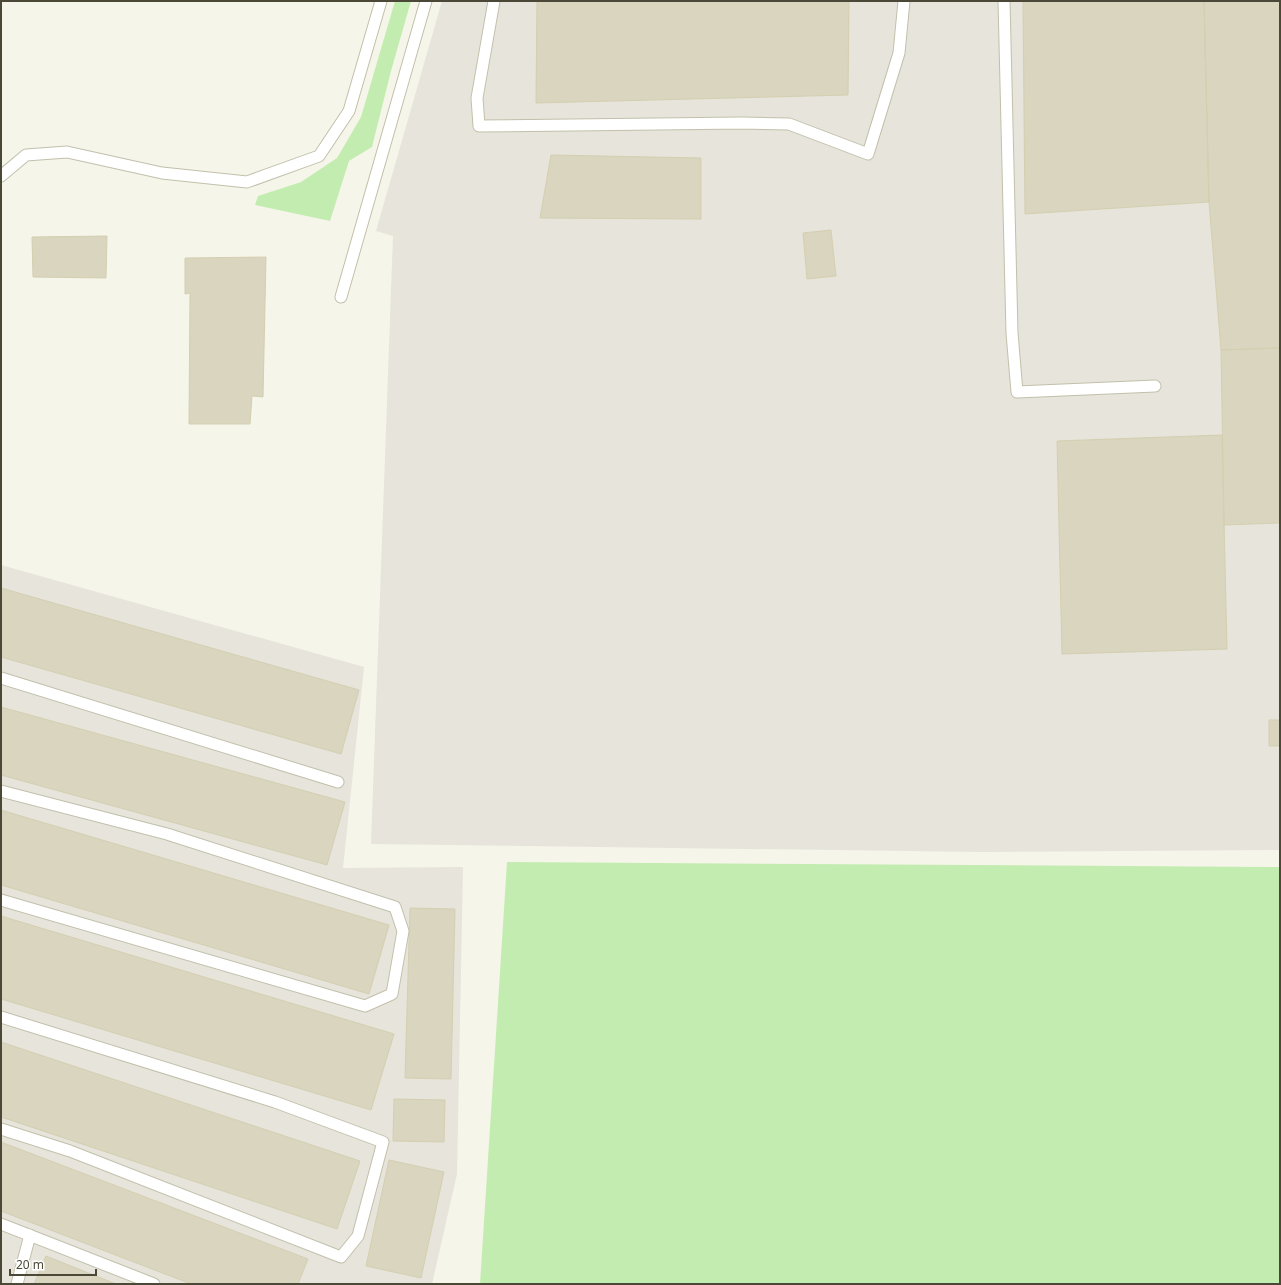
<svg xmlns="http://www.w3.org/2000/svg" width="1281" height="1285" font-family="'Noto Sans',sans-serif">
<rect width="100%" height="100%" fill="#f6f5ea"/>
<path fill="#e6e4db" d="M442,1H1280V850L982,852L371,844L393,236L376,231Z
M1,565L364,667L343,868L463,867L457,1174L432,1284H1Z"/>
<path fill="#c3edb0" d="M395,1H411L391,71L372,147L349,161L330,221L255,205L258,196L301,182L337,158L361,117Z
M507,862L1280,867V1284H480Z"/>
<path fill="#d9d5be" stroke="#d4cfb1" d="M537,1H849L848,95L536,103Z
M1023,1H1204L1209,202L1025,214Z
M1204,1H1280V348L1221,350L1209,202Z
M551,155L701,158V219L540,218Z
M831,230L836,276L807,279L803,233Z
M107,236L106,278L33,277L32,237Z
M266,257L263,397L252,396L250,424H189L190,293L185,294V258Z
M1280,348V523L1224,525L1221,350Z
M1222,435L1227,649L1062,654L1057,441Z
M1,588L359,690L341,754L1,657Z
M1,707L345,802L327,865L1,775Z
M1269,720H1280V746H1269Z
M1,810L389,925L369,994L1,885Z
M410,908L455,909L451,1079L405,1078Z
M1,916L394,1034L371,1110L1,999Z
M1,1042L360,1161L337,1229L1,1117Z
M394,1099L445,1100L444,1142L393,1141Z
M1,1142L308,1259L298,1284H191L1,1211Z
M389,1160L444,1172L421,1278L366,1266Z
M46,1256L116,1284H34Z"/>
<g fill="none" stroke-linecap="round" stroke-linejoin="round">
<g stroke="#c2c0ab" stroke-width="13">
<path id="service" d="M494,1L477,98L479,126L742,123L789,124L868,154L899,53L904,1
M1004,1L1012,333L1017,392L1155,386
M1,176L26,155L67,152L162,173L247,182L319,156L349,111L381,1
M341,297L426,1
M1,678L338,782
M1,791L167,834L395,907L403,931L392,994L365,1006L1,900
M1,1017L275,1102L383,1142L358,1236L341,1257L70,1151L1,1129
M1,1224L154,1284
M17,1284L30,1235"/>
</g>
<use href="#service" stroke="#fff" stroke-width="11"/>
</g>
<rect width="1281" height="1285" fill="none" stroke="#4b4837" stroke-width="4"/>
<path d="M10 1269v6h86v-6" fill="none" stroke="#4b4837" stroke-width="2"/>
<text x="16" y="1269" font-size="12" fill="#4b4837" stroke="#ffffff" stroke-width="3" paint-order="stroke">20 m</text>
</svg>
